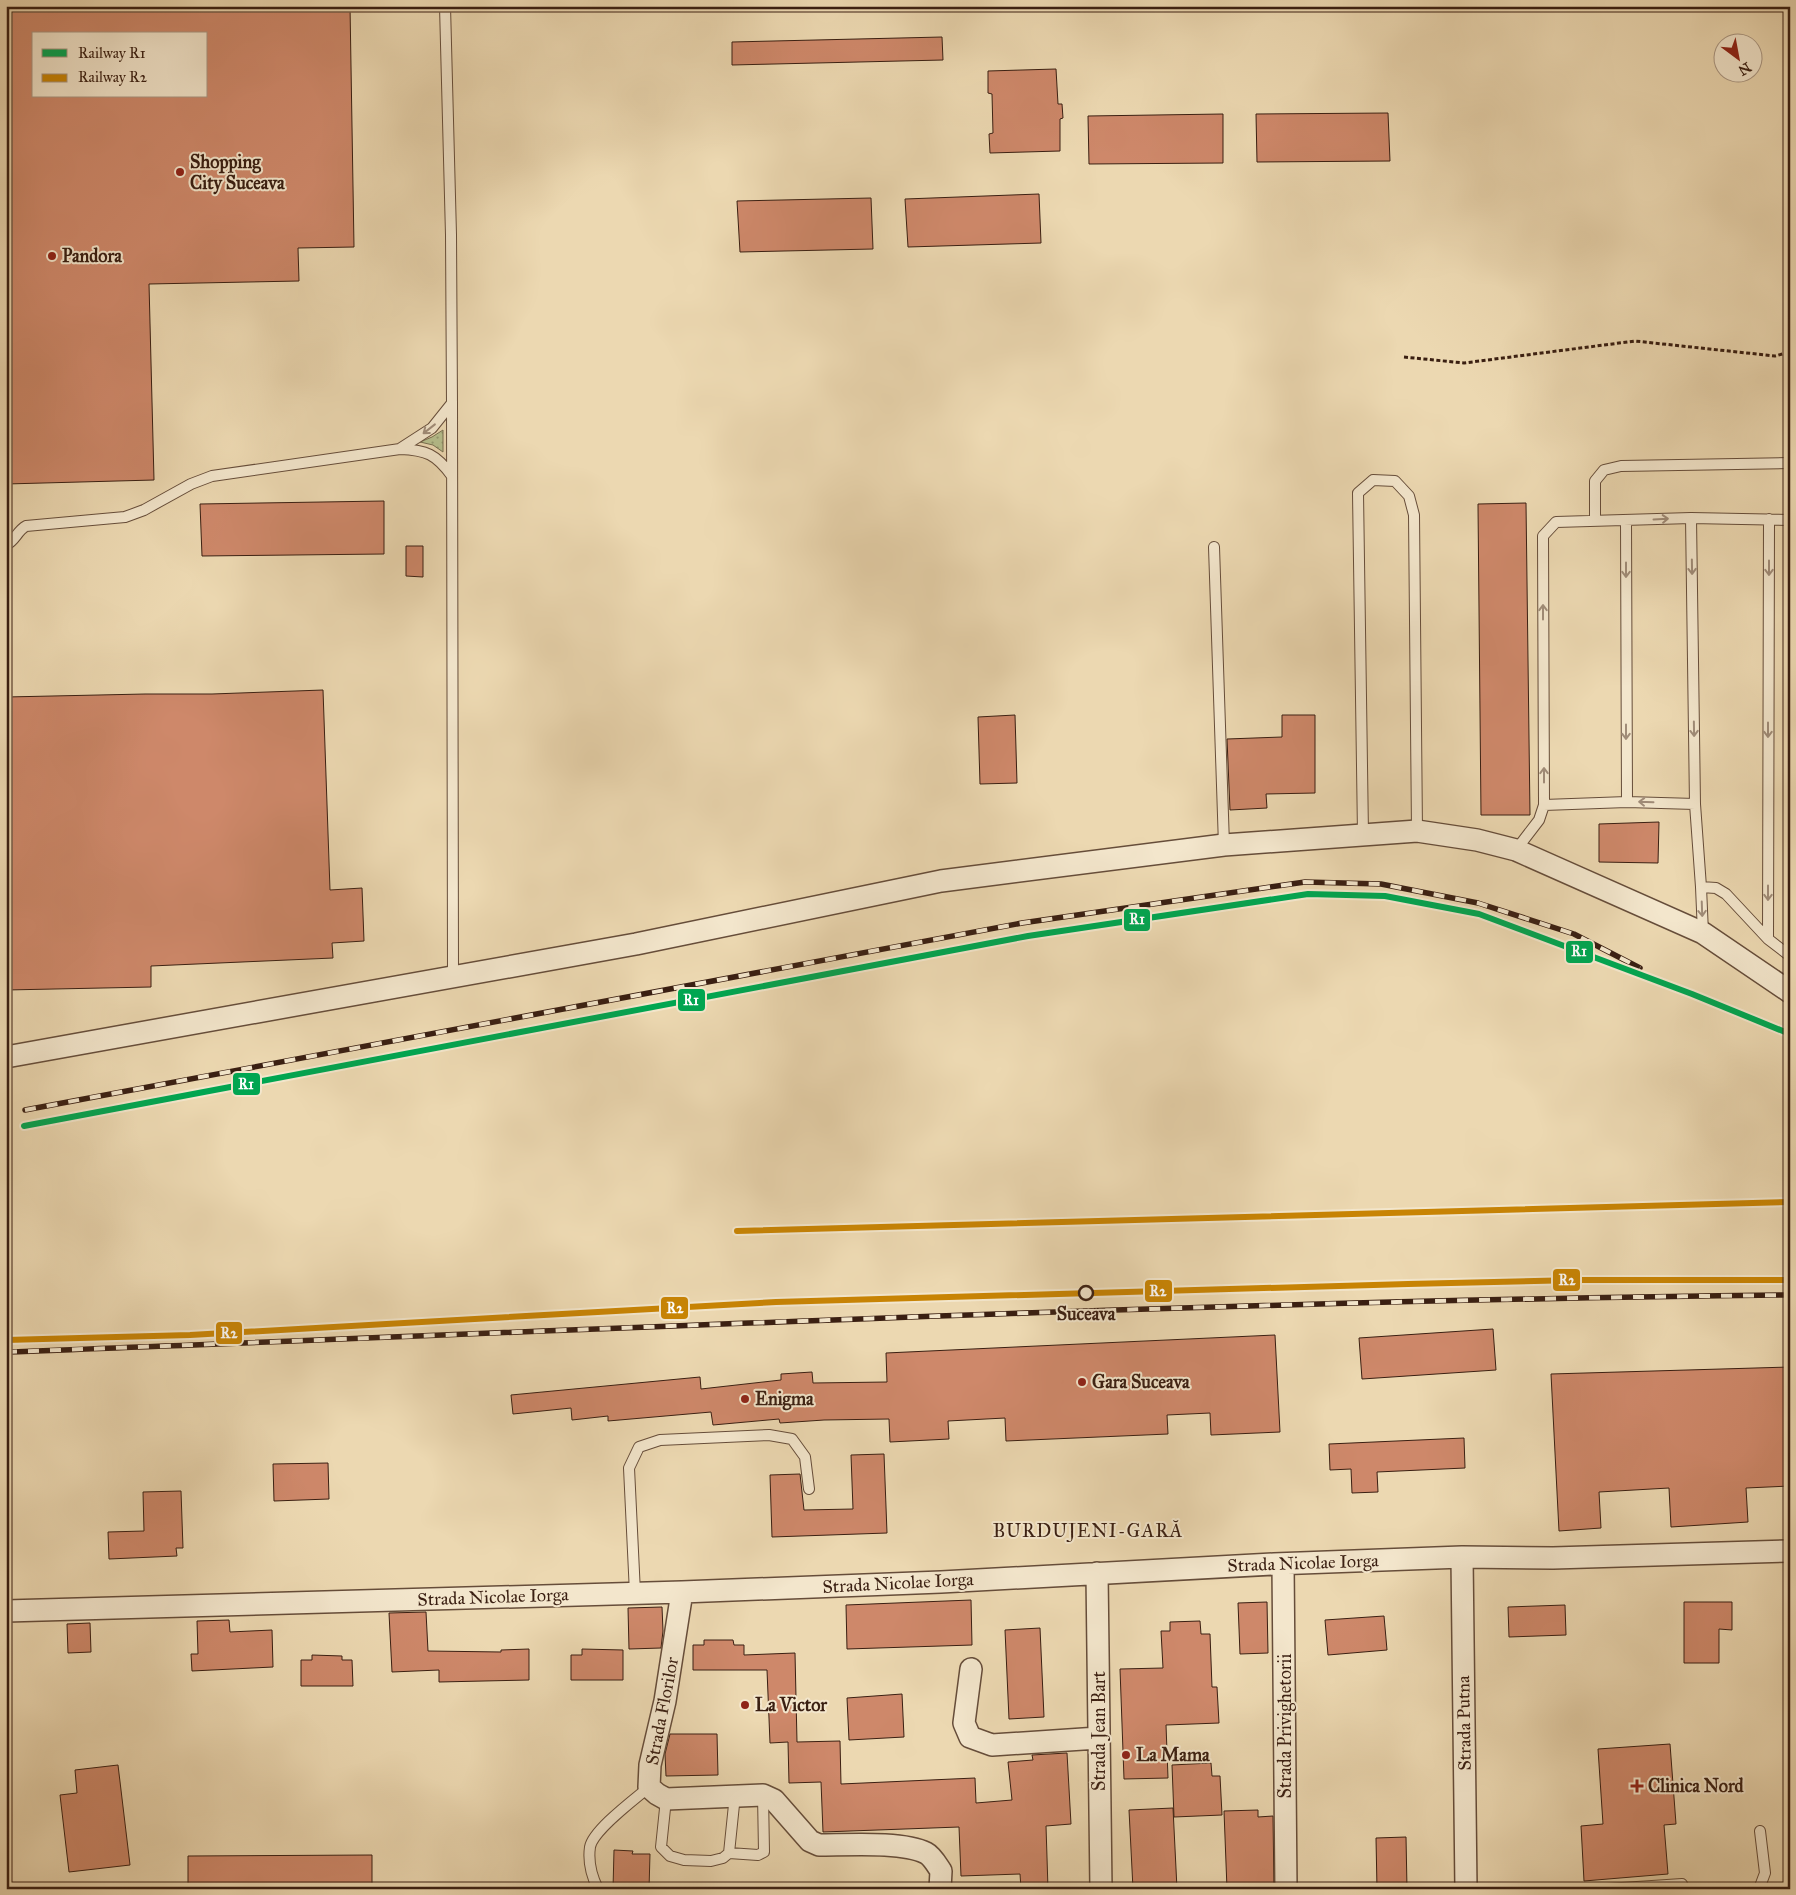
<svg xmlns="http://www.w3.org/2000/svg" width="1796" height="1895" font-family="'IM FELL Great Primer',serif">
<defs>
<pattern id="grass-dots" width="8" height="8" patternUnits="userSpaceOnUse" patternTransform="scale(1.25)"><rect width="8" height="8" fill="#b6bf8d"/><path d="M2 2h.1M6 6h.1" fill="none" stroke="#959b72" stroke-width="1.8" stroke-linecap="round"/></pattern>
</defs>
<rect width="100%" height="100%" fill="#ecd8b1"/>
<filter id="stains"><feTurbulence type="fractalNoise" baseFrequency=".004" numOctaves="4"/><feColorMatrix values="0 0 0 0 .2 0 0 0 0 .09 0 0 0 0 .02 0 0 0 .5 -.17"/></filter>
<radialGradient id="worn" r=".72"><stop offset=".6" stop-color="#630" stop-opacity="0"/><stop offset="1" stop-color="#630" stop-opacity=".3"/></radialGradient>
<path fill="url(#grass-dots)" stroke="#786f50" d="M443,430V452L433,445L420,442L432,437Z"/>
<path fill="#ce886a" stroke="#3a1f12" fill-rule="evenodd" d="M6,6H350L354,247L298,248L299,281L149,284L154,480L6,484ZM34,34H206V96H34Z
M942,37L943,60L732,65V42Z
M1056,69L1058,104H1062L1063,118L1060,119V151L990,153L989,134L993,133L992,94L988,93V71Z
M1388,113L1390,161L1257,162L1256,114Z
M1223,114V163L1089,164L1088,116Z
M1039,194L1041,243L908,247L905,199Z
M871,198L873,249L740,252L737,201Z
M384,501V554L202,556L200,504Z
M1526,503L1530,815H1481L1478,504Z
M406,546H423V577L406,576Z
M323,690L330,890L362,888L364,941L332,943L333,958L151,966V987L6,990V697L145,694H212Z
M1015,715L1017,783L980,784L978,717Z
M1282,715H1315V793L1266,794L1267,808L1230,810L1227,739L1282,737Z
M1659,822L1658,863L1599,862V824Z
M1493,1329L1496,1370L1362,1379L1359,1338Z
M1275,1335L1280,1432L1211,1435L1210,1413L1167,1415L1168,1434L1006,1441L1005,1418L948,1421L949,1439L890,1442L889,1419L824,1420L780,1423L779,1419L713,1425L711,1412L608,1421V1416L572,1420L571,1408L513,1414L511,1395L700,1377L701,1389L781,1380V1374L812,1372L813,1383L887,1382L886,1353Z
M1790,1367V1486L1746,1488L1748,1522L1671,1527L1669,1488L1599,1492L1601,1528L1559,1531L1551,1374Z
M1464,1438L1465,1468L1377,1472L1378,1492L1352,1493L1351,1469L1330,1470L1329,1444Z
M884,1454L887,1533L772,1537L770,1475L800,1474L804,1510L853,1509L851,1455Z
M328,1463L329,1499L274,1501L273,1464Z
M181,1491L183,1548H176L177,1556L109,1559L108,1532L144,1531L143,1492Z
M971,1600L972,1645L847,1649L846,1605Z
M1267,1602L1268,1653L1240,1654L1238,1603Z
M1684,1602H1732V1630L1719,1629V1663H1684Z
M1565,1605L1566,1635L1509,1637L1508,1607Z
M662,1607L663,1631L661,1648L629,1649L628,1608Z
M426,1612L428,1651L501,1652V1650L529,1649V1680L439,1682V1670L392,1672L389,1613Z
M1384,1616L1387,1650L1328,1655L1325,1620Z
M229,1620L230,1632L272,1630L273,1667L192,1671L191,1654H198L197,1621Z
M1200,1621L1201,1634H1210L1212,1687H1217L1219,1723L1166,1725L1168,1778L1124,1779L1120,1669L1163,1668L1161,1631H1170V1622Z
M90,1623L91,1652L68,1653L67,1624Z
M1040,1628L1044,1717L1009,1719L1005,1630Z
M704,1640H733L734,1645H744V1655L795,1653L797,1742L840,1741L841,1784L975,1778L976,1803L1012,1800L1008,1762L1033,1760L1032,1755L1067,1753L1071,1824L1046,1826L1048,1889H1021L1020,1874L961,1876L959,1827L823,1832L821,1782L789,1783L788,1742L770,1743L767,1670H693V1645H704Z
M582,1649L623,1650V1680H571V1655H582Z
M312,1655L342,1656V1660H352L353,1686H301V1660H312Z
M902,1694L904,1737L849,1740L847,1698Z
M670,1734H717L718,1775L666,1776L665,1754Z
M1670,1744L1676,1824L1664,1825L1668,1874L1584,1881L1581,1826L1603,1824L1598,1749Z
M1211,1763L1212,1776H1220L1222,1815L1174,1817L1172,1765Z
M118,1765L130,1865L69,1872L60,1795L77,1793L75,1770Z
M1173,1808L1177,1889H1133L1129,1810Z
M1258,1810V1817L1273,1816L1274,1889H1227L1224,1811Z
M1406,1837L1407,1889H1377L1376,1838Z
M614,1850L633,1851L632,1854H650L649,1889H613Z
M372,1855V1889H188V1856Z"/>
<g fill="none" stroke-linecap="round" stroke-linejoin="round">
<g stroke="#664d3a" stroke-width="12">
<path id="lane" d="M445,6L451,235L452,403L453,977
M401,448L432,428L452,403
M1691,518L1695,804L1701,887L1703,933
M1595,520V481L1604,470L1621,466L1790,463
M1626,521L1627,802
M6,545C15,541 17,531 26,526L125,517L144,510L191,484L212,476L400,449C426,450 436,454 452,476
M1214,547L1224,845
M1544,805L1627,802L1695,804
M1363,834L1358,493L1373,480L1395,481L1409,496L1414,515L1417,831
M1516,850L1539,820L1544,805L1543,536L1556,522L1691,518L1790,520
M1701,887L1716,888L1726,894L1768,939L1790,956
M1768,939L1769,519
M635,1593L629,1468L639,1447L660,1440L769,1435L792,1439L805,1457L809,1489
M666,1799L661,1847L670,1856L684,1860L711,1861L723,1858L729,1853L735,1795
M729,1853L758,1855L764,1852L763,1795
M598,1889C592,1877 588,1861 590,1847C593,1830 635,1799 649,1787
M1607,1889L1682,1884
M1759,1889L1765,1873L1760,1831"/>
</g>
<g stroke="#664d3a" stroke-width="24">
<path id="street" d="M6,1057L636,944L941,881L1224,845L1417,831L1477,840L1516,850L1703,933L1790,992
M1462,1557L1466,1889
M1283,1564L1286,1889
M1097,1573L1101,1889
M682,1592L665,1701L650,1765L649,1787L657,1794L666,1799L763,1795L774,1800L810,1841L819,1845C846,1845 903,1841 926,1853C932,1856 937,1865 941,1871L940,1889
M6,1611L682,1592L941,1582L1274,1564L1462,1557L1553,1558L1790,1551
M971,1669L964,1723L970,1737L992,1745L1098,1738"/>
</g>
<path stroke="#3a1f12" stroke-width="3" stroke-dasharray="4 2.5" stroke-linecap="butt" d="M1404,357L1464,363L1635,341L1775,356L1790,352"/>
<use href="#lane" stroke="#f3e6cc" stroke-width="10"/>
<use href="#street" stroke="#f3e6cc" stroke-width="21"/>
<g stroke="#3a1f12" stroke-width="5.5">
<path id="rail" d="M25,1110L1022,923L1305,882L1381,884L1478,903L1574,934L1640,968
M24,1126L1028,936L1308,894L1385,896L1479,914L1692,994L1790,1034
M737,1231L1790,1202
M6,1352C601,1330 1195,1301 1790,1295"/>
</g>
<use href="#rail" stroke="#f3e6cc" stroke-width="4" stroke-dasharray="11" stroke-linecap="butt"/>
<g stroke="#f3e6cc" stroke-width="10">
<path id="rail-1" d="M24,1126L1028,936L1308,894L1385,896L1479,914L1692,994L1790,1034"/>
</g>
<g stroke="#f3e6cc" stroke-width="10">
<path id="rail-2" d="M737,1231L1790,1202
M6,1340L190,1335L776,1302L1408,1284L1577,1280H1790"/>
</g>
<use href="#rail-1" stroke="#00a651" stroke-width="6"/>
<use href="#rail-2" stroke="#c88404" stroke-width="6"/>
</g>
<defs><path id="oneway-shaft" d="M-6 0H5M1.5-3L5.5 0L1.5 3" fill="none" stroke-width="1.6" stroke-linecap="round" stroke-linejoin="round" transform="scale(1.25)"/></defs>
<g stroke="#a08c78">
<use href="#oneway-shaft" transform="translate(429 429) rotate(142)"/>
<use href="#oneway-shaft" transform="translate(1661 519) rotate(-3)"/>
<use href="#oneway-shaft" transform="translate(1692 567) rotate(89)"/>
<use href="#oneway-shaft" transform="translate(1769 568) rotate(90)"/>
<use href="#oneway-shaft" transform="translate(1626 570) rotate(90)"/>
<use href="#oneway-shaft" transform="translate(1543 612) rotate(-90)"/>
<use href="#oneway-shaft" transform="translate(1694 729) rotate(89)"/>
<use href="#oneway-shaft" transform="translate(1768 730) rotate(90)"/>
<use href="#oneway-shaft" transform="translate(1626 732) rotate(90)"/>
<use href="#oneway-shaft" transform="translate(1544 775) rotate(-90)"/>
<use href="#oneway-shaft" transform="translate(1646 802) rotate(-178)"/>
<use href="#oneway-shaft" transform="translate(1768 893) rotate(90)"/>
<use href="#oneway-shaft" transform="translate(1702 909) rotate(88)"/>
</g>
<g fill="#8f2418" stroke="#f3e6cc" stroke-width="2">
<circle cx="180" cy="172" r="5"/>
<circle cx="52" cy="256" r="5"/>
<circle cx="1082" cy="1382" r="5"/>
<circle cx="745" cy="1399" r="5"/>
<circle cx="745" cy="1705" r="5"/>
<circle cx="1126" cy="1755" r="5"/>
<path d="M1634.5 1778.5h5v5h5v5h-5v5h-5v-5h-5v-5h5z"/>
</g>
<circle fill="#f3e6cc" stroke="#3a1f12" stroke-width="2.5" cx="1086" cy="1293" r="7"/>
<g text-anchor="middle" stroke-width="4" stroke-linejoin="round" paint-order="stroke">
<g font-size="18" font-weight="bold" fill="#3a1f12" stroke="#f3e6cc" text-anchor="start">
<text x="190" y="168">Shopping<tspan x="190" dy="21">City Suceava</tspan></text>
<text x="62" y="262">Pandora</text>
<text x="1092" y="1388">Gara Suceava</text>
<text x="755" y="1405">Enigma</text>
<text x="755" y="1711">La Victor</text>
<text x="1136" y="1761">La Mama</text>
<text x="1648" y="1792">Clinica Nord</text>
</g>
<g font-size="18" font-weight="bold" fill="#3a1f12" stroke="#f3e6cc">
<text x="1086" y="1320">Suceava</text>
</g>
<g font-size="18" fill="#3a1f12" stroke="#f3e6cc">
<text transform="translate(1303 1563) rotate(-2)" y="6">Strada Nicolae Iorga</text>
<text transform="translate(898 1583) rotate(-3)" y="6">Strada Nicolae Iorga</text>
<text transform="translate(493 1597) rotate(-2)" y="6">Strada Nicolae Iorga</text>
<text transform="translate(662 1711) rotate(-79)" y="6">Strada Florilor</text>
<text transform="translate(1464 1723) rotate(-91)" y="6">Strada Putna</text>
<text transform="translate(1285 1726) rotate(-90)" y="6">Strada Privighetorii</text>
<text transform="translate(1099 1731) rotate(-90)" y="6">Strada Jean Bart</text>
</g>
<g font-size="19" letter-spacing="1" fill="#3a1f12" stroke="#f3e6cc">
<text x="1088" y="1537">BURDUJENI-GARĂ</text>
</g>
</g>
<g stroke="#f3e6cc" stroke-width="2">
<rect x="1123" y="908" width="28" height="24" rx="5" fill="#00a651"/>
<rect x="1565" y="940" width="29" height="24" rx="5" fill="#00a651"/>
<rect x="677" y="988" width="29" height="24" rx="5" fill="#00a651"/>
<rect x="232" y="1072" width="29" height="24" rx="5" fill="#00a651"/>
<rect x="1552" y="1268" width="29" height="24" rx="5" fill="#c88404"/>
<rect x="1144" y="1279" width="29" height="24" rx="5" fill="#c88404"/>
<rect x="660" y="1296" width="29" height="24" rx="5" fill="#c88404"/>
<rect x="215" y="1321" width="28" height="24" rx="5" fill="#c88404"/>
</g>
<g font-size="14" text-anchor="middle" font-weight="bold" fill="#fff">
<text x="1137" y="924">R1</text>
<text x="1579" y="956">R1</text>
<text x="691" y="1005">R1</text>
<text x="246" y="1089">R1</text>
<text x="1567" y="1285">R2</text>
<text x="1158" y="1296">R2</text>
<text x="675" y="1313">R2</text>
<text x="229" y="1338">R2</text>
</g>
<rect width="1796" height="1895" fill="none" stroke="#ecd8b1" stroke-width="25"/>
<rect x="8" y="8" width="1781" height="1880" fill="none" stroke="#3a1f12" stroke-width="2.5"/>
<rect x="12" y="12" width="1771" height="1870" fill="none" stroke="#3a1f12"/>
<rect x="32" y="32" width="175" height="65" fill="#f3e6cc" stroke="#a99682"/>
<rect x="42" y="49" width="25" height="8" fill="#00a651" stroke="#a99682"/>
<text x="78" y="58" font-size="15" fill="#3a1f12">Railway R1</text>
<rect x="42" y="74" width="25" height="8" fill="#c88404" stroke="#a99682"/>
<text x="78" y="82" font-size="15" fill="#3a1f12">Railway R2</text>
<g transform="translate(1738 58) rotate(148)"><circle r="24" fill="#f3e6cc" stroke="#a99682"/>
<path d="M0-4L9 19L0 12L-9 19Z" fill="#8f2418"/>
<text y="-8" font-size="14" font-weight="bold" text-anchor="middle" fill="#3a1f12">N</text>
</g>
<rect width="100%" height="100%" filter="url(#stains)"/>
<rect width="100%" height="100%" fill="url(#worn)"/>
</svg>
